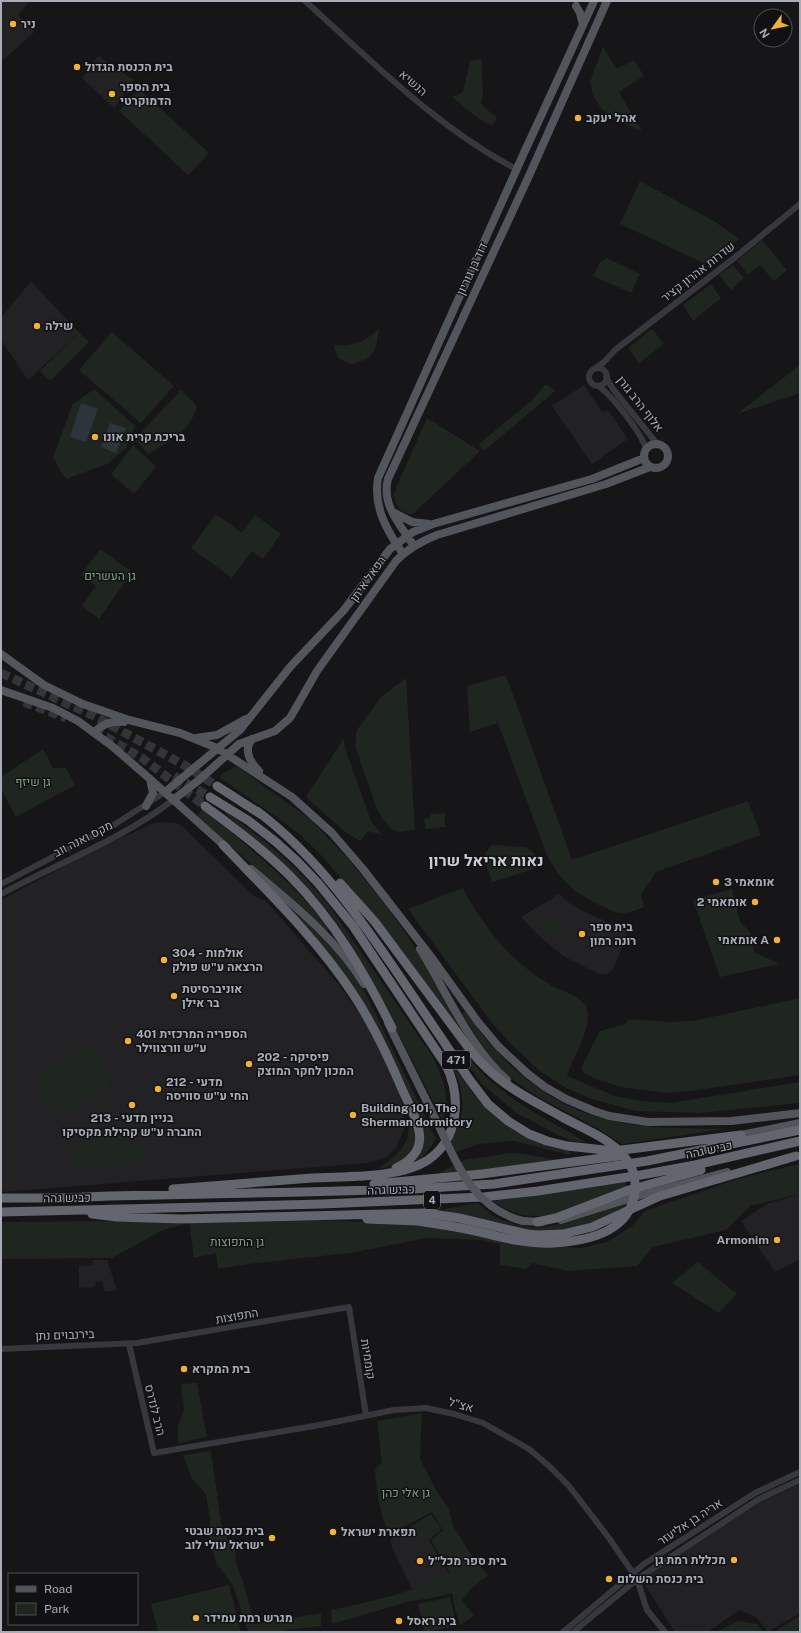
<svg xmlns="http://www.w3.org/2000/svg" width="801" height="1633" font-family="'Public Sans',Heebo,sans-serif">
<rect width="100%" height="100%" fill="#161618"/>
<path fill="#222225" d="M1,1H30L18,15L34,32L1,62Z
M98,56L134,80L114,108L82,78Z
M31,281L79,333L28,380L1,340V318Z
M584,385L602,412L608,410L628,439L592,464L552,406Z
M156,822L176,823L182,826L254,896L266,901L340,986L355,1007L375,1037L403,1104L404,1130L396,1148L385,1158L367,1163L1,1192V900L88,853Z
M559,894L569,903L585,912L626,930L627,934L614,968L608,974H599L563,956L537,934L521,917Z
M800,1194V1259L775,1272L741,1221L767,1204Z
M93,1260H107L117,1290L105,1292L102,1281L95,1282L96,1285L91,1288L79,1287V1266L92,1265Z
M800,1484V1613L768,1632L756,1617L739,1610L708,1632H675L640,1577L760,1502Z
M431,1514L442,1529L429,1540L449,1574L423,1587L412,1589L392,1548L391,1539Z"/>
<path fill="#1e261f" d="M603,47L617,69L634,60L644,76L619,92L642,131L615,120L601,108L593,96L590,82Z
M481,59L483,93L481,104L497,118L492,126L479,119L452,97L463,92L470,61Z
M139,89L209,153L188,175L119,111Z
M640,181L714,221L739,239L706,264L620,224Z
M762,240L787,270L774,281L760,265L748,275L737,261Z
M607,258L640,274L631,293L593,276L600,262Z
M733,265L744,278L731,290L719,275Z
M711,284L721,298L693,321L683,305Z
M379,328C375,353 377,356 351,365L338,358L334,345C355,346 364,343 379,328Z
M652,329L664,344L639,363L628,348Z
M112,332L174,386L141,423L79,370Z
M79,333L89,342L50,381L40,371Z
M800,365V393L737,414Z
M545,385L549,386L555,391L484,451L479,444L531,401Z
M94,389L135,426L126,448L107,464L66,479L53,458L72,405Z
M181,390L197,406C191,431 169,442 148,454L135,439Z
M427,418L480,451L414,513C402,517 396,505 393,495Z
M133,445L156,467L134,494L111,474Z
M216,514L242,533L255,515L281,534L263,559L252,551L232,578L191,548Z
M100,549L132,572L99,619L82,606L96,586L81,575Z
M506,675L572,860L748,801L761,835L656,872L641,895L644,907C637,910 627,914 620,913C612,912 604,907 597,904C572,891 558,878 546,853L498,723L470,732L467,686Z
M406,678L415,830L400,832L395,831L389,827L383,819L377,809L355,746L357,730L381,697Z
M344,738L345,748L371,821L382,835L368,831L360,841L345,832L306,797Z
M43,749L53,768H66L75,785L16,817L1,789V777Z
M236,766L310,819L349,860L380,898L409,938L460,1025L465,1037L387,930L319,853L299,834L281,820L220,778L221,775Z
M202,809C248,846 294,883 330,930L326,931L204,822L197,816Z
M226,812C266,841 300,868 330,907L433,1057C444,1081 451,1097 443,1122C427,1090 411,1057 394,1025C373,981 350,937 319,900C291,868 258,841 225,814Z
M445,813V827L426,829L424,819L430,818L431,814Z
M493,845L526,847L535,854L540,867L492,882L484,857L489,847Z
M463,888C465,894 469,900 473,906C492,937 516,964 547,983C558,990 586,997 588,1012C590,1031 573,1058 567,1076L615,1096L642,1101L671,1103L800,1082V1103L699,1113L636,1111L592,1099L566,1088L541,1072L515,1048L492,1023L408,909Z
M732,889L740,922L750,932L754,952L780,964L720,977L693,900Z
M273,890C308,922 341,954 366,994L436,1139C430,1148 422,1161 412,1163L418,1158L424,1142L379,1032Z
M548,912L566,930L556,941L538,923Z
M800,998V1075L691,1091L666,1093L621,1087L596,1079L585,1074L581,1068L600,1031L625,1024L629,1019L668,1022L693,1021Z
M465,1011C505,1069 555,1113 628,1124C660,1129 693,1128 725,1129L622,1144C583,1115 530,1101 497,1065C483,1050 473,1031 462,1014Z
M92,1042L110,1070L109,1086L58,1120L32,1081Z
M466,1054C476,1066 485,1078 498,1087C525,1110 557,1124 587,1143L572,1141L556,1134L515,1112L482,1084L462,1056Z
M454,1066C486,1115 514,1140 572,1152L570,1155L514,1141L479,1144L456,1152L451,1142C466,1114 466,1096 453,1068Z
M409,1113L415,1130V1149C402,1161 396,1166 378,1169C402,1151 411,1145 409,1113Z
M114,1122L125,1146L139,1144L147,1164L72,1167L68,1151Z
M510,1153L523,1154L558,1160L433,1176L464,1160Z
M800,1164V1194L750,1206L726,1230L653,1247L637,1266L569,1271L532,1263L526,1269L500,1265V1244L487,1242L475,1236L483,1240L427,1238L350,1253L248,1264L218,1269L216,1253L194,1258L189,1220L266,1219L408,1223L560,1247L581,1248L607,1242L632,1226L643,1213L648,1210L740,1178Z
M626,1182V1187C580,1203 539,1235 493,1201Z
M478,1203C483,1207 487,1211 492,1215C505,1223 528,1229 543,1227C571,1224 599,1212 626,1203V1207C613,1213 599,1220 586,1225C540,1240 492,1223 446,1212L443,1209Z
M128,1221L185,1224L163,1230L112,1258L1,1259V1222Z
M698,1262L737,1294L719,1313L672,1283Z
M197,1383L207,1437L178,1443V1426L184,1409L181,1384Z
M422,1413L420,1459L436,1490L449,1509L452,1524L474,1559L488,1575L471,1589L462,1600L474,1616L460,1625L455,1609L452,1593L433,1598L411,1601L332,1624L331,1610C372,1601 413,1593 450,1573L431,1540L443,1530L432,1512L390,1534C379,1514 377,1493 375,1470L382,1462L377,1421Z
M211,1451L221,1523L228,1540L235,1548L236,1563L242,1579L255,1624L321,1613V1626L288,1630L280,1632H248L233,1586L217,1564L209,1540L210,1519L206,1494L192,1479L183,1455Z
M433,1517L439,1528L415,1543L409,1532Z
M229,1585L241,1632H158L151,1604Z
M450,1597L457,1626L425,1632L418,1604Z
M800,1616V1632H773Z
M738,1621L757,1624L763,1632H716Z"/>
<path fill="#2c353c" d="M81,403L98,409L86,442L70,437Z
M110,423L126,428L116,453L101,447Z"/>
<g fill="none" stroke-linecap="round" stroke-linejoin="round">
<path stroke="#333438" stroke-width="9" stroke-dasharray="9 4.5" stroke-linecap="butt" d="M1,673L94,716L184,765L217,786
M24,702L66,718
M94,730L142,758L205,806
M174,776L210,797"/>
<path stroke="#37383d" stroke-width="6" d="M305,1C372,61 436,127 516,169
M596,368L604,362L615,350L733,259L800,204
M589 377a9 9 0 1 1 18 0a9 9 0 1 1-18 0Z
M606,377L613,389L658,445
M598,386C612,395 642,434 646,449
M1,884L114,825L165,792
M1,894C58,863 121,840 173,800
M129,1344L154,1453L320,1425L394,1410L426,1408L454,1414L483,1423L529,1449L549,1466L569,1486L609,1538L637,1579L647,1610L665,1632
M1,1349L137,1343L349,1307L366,1415
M563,1632L644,1564L755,1493L800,1472
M573,1632L640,1577L759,1499L800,1480"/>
<path stroke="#53555c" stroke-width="8" d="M576,6L580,13L583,25
M644 456a12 12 0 1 1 24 0a12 12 0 1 1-24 0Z
M393,512L412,522L429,524
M414,546C401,526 381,505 388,479L528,178L607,1
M403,554C387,531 373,507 378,478L523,155L594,1
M1,654L44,685L83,704L129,720L180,733L217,748L292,797L332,833L363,869L432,958L478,1022L499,1047L528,1074L545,1087L566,1099L594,1111L609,1116L648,1122L731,1121L800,1113
M1,690L53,708L78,721L112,746L150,779L227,848
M94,733C102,723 112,721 124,722
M196,738L217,735L246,719
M252,739C243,750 250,762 259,771
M165,792L240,730L290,667L344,610L390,549L413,532L433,524L592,479L644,458
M173,800L199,780L239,744L275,731L290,718L317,671L396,561C407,549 422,541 437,535L606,484L650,467
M146,806L153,793L150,779
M251,869C292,904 335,937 364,984
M420,949C446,991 470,1048 507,1080
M388,1023L436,1120
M741,1135L800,1123
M561,1220L641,1195L727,1172
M523,1221L542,1222"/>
<path stroke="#63666e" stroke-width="9" d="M217,786L262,815
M205,806C234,828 264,850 290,876C334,920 364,972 392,1028
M257,811C314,854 354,910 394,968C419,1005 444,1042 469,1079L488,1104L508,1121L529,1134L547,1141L567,1146L614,1151L741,1135
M223,845C268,892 317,939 353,994C373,1024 388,1056 402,1089C415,1119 437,1149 396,1168
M340,883L375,922L471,1051C497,1084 528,1098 564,1118
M374,1184L482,1174L618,1156
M173,1189C219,1185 265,1182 312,1178C346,1176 399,1179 428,1160C460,1138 461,1096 446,1065L353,926L318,883L297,861L276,842L249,821L210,797
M1,1198H64L110,1196L303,1192L412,1189L494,1184L647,1161L800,1130
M1,1212L322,1204L483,1197L538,1191L641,1175L695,1165L800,1141
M92,1214L117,1217L181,1219L426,1213L459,1218L527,1234L538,1235L563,1234L592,1227L660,1196L796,1156
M367,1219L418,1221L450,1226
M537,1222L556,1218L629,1190L701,1170"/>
<path stroke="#53555c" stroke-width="8" d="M436,1120C457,1163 472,1208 523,1221"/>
<path stroke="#63666e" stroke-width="9" d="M450,1226C484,1231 518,1245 553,1243C588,1241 633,1232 635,1188C636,1176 631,1164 623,1155C610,1139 582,1128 564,1118"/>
</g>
<g fill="#f2b134" stroke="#111113" stroke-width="1.5">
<circle cx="13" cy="24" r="4"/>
<circle cx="77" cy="67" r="4"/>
<circle cx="112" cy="94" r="4"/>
<circle cx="578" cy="118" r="4"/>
<circle cx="37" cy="326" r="4"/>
<circle cx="95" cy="437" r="4"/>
<circle cx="716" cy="882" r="4"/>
<circle cx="755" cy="902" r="4"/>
<circle cx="582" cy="934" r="4"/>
<circle cx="777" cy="940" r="4"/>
<circle cx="164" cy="960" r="4"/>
<circle cx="174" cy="996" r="4"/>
<circle cx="128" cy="1041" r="4"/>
<circle cx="249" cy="1064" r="4"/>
<circle cx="158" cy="1089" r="4"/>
<circle cx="132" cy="1105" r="4"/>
<circle cx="353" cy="1115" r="4"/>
<circle cx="777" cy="1240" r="4"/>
<circle cx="184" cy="1369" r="4"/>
<circle cx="333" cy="1532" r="4"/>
<circle cx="272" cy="1538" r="4"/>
<circle cx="734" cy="1560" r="4"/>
<circle cx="420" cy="1561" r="4"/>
<circle cx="609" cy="1579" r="4"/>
<circle cx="196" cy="1618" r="4"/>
<circle cx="399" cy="1621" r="4"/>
</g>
<g text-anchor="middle" stroke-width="3" stroke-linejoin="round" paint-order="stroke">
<g fill="#111113" stroke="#7b7e86" stroke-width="1">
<rect x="442" y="1051" width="28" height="18" rx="3"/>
<rect x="424" y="1191" width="16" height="18" rx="3"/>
</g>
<g font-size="11" font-weight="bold" fill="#a8adb8">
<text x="456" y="1064">471</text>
<text x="432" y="1204">4</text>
</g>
<g font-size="12" font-weight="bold" fill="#a8adb8" stroke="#111113" text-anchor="start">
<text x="21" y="28">ניר</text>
<text x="85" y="71">בית הכנסת הגדול</text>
<text x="120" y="91">בית הספר<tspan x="120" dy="14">הדמוקרטי</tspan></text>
<text x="586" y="122">אהל יעקב</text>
<text x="45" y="330">שילה</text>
<text x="103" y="441">בריכת קרית אונו</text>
<text x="724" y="886">אומאמי 3</text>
<text x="747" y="906" text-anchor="end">אומאמי 2</text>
<text x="590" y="931">בית ספר<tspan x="590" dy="14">רונה רמון</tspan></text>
<text x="769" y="944" text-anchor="end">אומאמי A</text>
<text x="172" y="957">304 - אולמות<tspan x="172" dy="14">הרצאה ע"ש פולק</tspan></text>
<text x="182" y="993">אוניברסיטת<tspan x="182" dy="14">בר אילן</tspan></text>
<text x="136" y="1038">401 הספריה המרכזית<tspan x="136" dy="14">ע״ש וורצווילר</tspan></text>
<text x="257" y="1061">202 - פיסיקה<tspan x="257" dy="14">המכון לחקר המוצק</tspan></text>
<text x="166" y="1086">212 - מדעי<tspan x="166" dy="14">החי ע"ש סוויסה</tspan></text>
<text x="361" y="1112">Building 101, The<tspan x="361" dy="14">Sherman dormitory</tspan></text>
<text x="132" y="1122" text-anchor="middle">213 - בניין מדעי<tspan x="132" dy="14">החברה ע"ש קהילת מקסיקו</tspan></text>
<text x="769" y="1244" text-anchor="end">Armonim</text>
<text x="192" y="1373">בית המקרא</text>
<text x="264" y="1535" text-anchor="end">בית כנסת שבטי<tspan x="264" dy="14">ישראל עולי לוב</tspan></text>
<text x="341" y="1536">תפארת ישראל</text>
<text x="726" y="1564" text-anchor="end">מכללת רמת גן</text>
<text x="428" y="1565">בית ספר מכל"ל</text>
<text x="617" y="1583">בית כנסת השלום</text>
<text x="204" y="1622">מגרש רמת עמידר</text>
<text x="407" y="1625">בית ראסל</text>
</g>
<g font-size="12" fill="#a8adb8" stroke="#111113">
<text transform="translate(413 83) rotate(41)" y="4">הנשיא</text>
<text transform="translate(472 269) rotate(-65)" y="4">דוד בן גוריון</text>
<text transform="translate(698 272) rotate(-38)" y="4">שדרות אהרון קציר</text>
<text transform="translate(640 404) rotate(52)" y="4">אלוף הרב גורן</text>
<text transform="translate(368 579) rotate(-55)" y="4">רפאל איתן</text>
<text transform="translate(83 839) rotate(-27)" y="4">מקס ואנה ווב</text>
<text transform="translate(709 1150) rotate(-12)" y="4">כביש גהה</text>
<text transform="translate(391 1190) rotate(-2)" y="4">כביש גהה</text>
<text transform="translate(67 1198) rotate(-1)" y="4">כביש גהה</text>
<text transform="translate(237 1316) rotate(-10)" y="4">התפוצות</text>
<text transform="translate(65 1335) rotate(-2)" y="4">בירנבוים נתן</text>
<text transform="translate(368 1359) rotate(81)" y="4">קוממיות</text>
<text transform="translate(461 1405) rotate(15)" y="4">אצ"ל</text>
<text transform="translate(155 1410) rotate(76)" y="4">הרב לנדרס</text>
<text transform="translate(690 1522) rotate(-33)" y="4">אריה בן אליעזר</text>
</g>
<g font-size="12" fill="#7fa381" stroke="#111113">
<text x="110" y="580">גן העשרים</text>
<text x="33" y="786">גן שיזף</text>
<text x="237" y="1246">גן התפוצות</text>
<text x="406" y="1497">גן אלי כהן</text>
</g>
<g font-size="16" font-weight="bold" fill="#c9ccd4" stroke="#111113">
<text x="486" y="866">נאות אריאל שרון</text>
</g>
</g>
<rect width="801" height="1633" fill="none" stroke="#a8adb8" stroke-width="4"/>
<rect x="8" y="1573" width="130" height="52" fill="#111113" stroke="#4d4f55"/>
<rect x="16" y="1586" width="20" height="6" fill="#53555c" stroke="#4d4f55"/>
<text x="44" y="1593" font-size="12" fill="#a8adb8">Road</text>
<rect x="16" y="1603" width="20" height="12" fill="#1e261f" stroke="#4d4f55"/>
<text x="44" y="1613" font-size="12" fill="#a8adb8">Park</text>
<g transform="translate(773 28) rotate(237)"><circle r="19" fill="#111113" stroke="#4d4f55"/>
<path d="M0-3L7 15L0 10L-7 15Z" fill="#f2b134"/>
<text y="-6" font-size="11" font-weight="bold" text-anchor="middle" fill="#a8adb8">N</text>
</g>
</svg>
